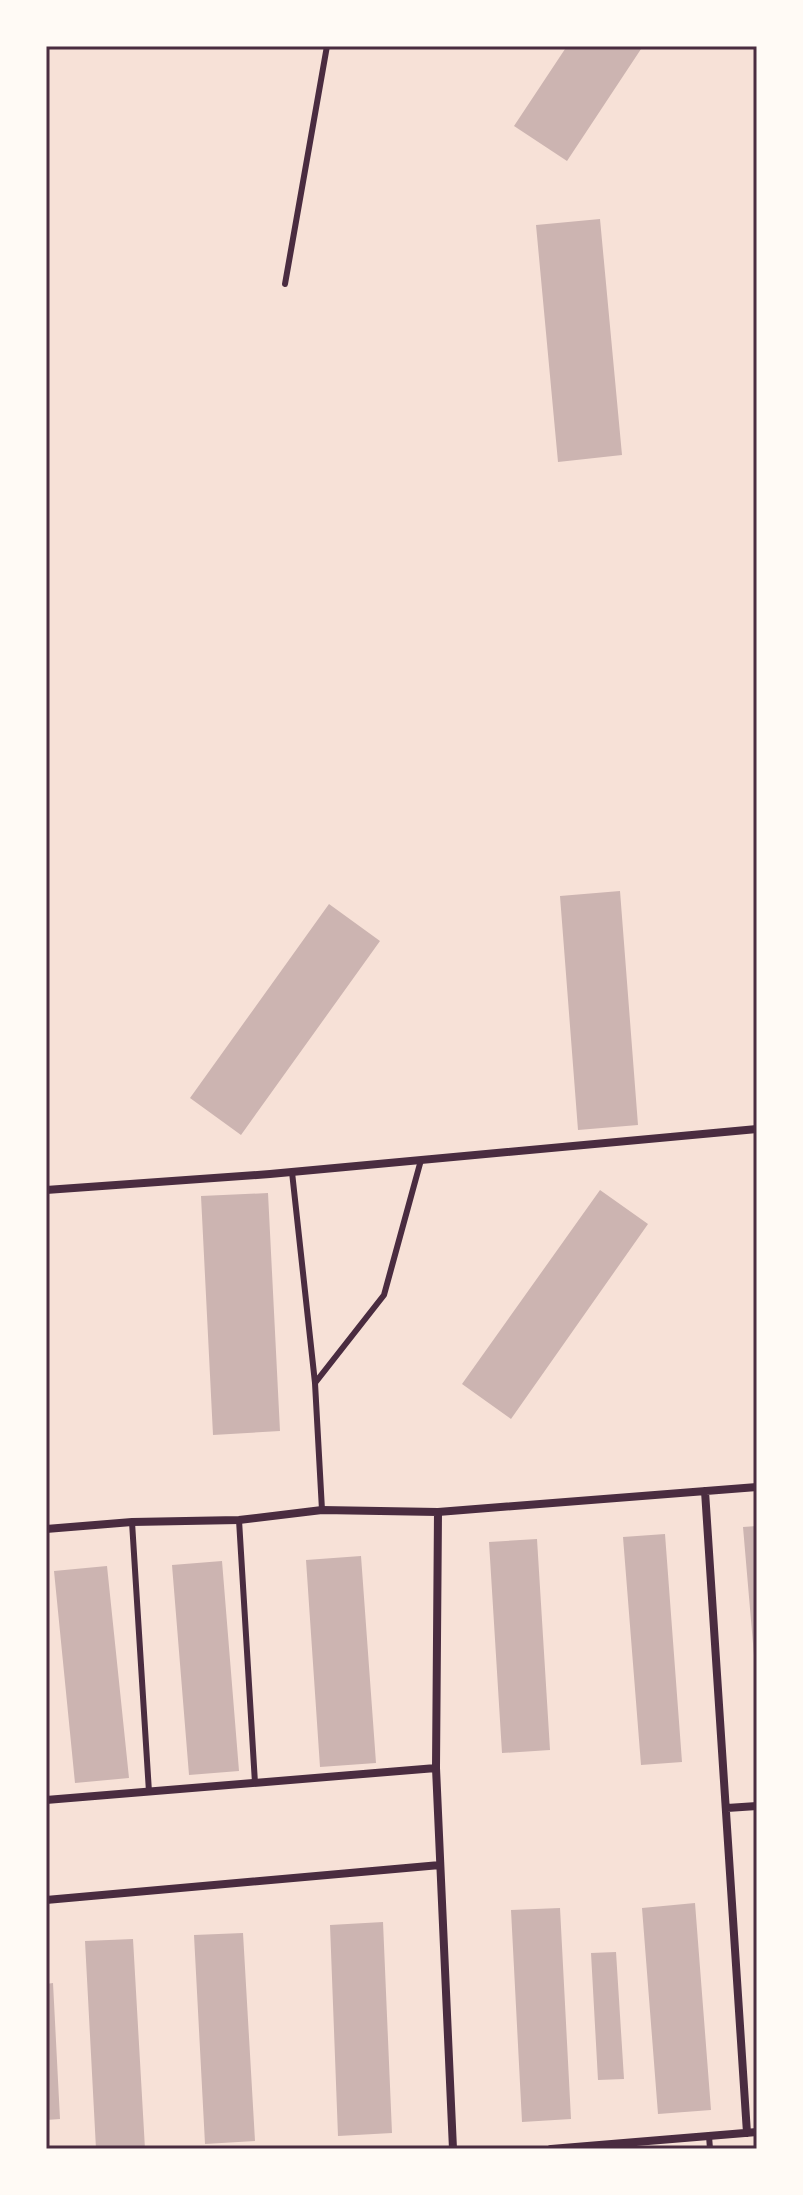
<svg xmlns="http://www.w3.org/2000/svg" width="803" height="2195" font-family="Signika,sans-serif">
<rect width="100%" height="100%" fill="#f7e1d7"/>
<path fill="#ccb4b1" d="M567,46H643L567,161L514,126Z
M600,219L622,455L558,462L536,225Z
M620,891L638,1125L578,1130L560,896Z
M329,904L380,941L241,1135L190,1098Z
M600,1190L648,1224L511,1419L462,1384Z
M268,1193L280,1431L213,1435L201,1196Z
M757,1526V1667H755L743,1527Z
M665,1534L682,1762L641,1765L623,1537Z
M537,1539L550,1750L502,1753L489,1542Z
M361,1556L376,1763L320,1767L306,1560Z
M222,1561L239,1771L189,1775L172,1565Z
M107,1566L129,1778L75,1783L54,1571Z
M695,1903L711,2110L658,2114L642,1908Z
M560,1908L571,2119L522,2122L511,1910Z
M383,1922L392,2133L338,2136L330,1925Z
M243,1933L255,2141L205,2144L194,1935Z
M133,1939L145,2149H96L85,1941Z
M616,1952L624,2079L598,2080L591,1953Z
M53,1983L60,2119L46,2120V1984Z"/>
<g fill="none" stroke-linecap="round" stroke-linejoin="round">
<path stroke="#4a2c40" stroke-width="6" d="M285,284L327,46
M292,1172L315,1383
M322,1510L315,1383L384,1295L421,1160
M239,1520L255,1783
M132,1522L149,1792
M709,2136L710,2149"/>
<path stroke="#4a2c40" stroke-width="8" d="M46,1190L270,1174L757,1129
M705,1491L747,2133
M438,1512L436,1768L453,2149
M46,1529L132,1522L239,1520L322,1510L438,1512L757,1487
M46,1800L436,1768
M727,1808L757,1806
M46,1900L440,1865
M551,2149L757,2132"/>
</g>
<rect width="803" height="2195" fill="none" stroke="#fffaf5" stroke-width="96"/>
<rect x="48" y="48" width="707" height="2099" fill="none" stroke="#4a2c40" stroke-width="3"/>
</svg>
